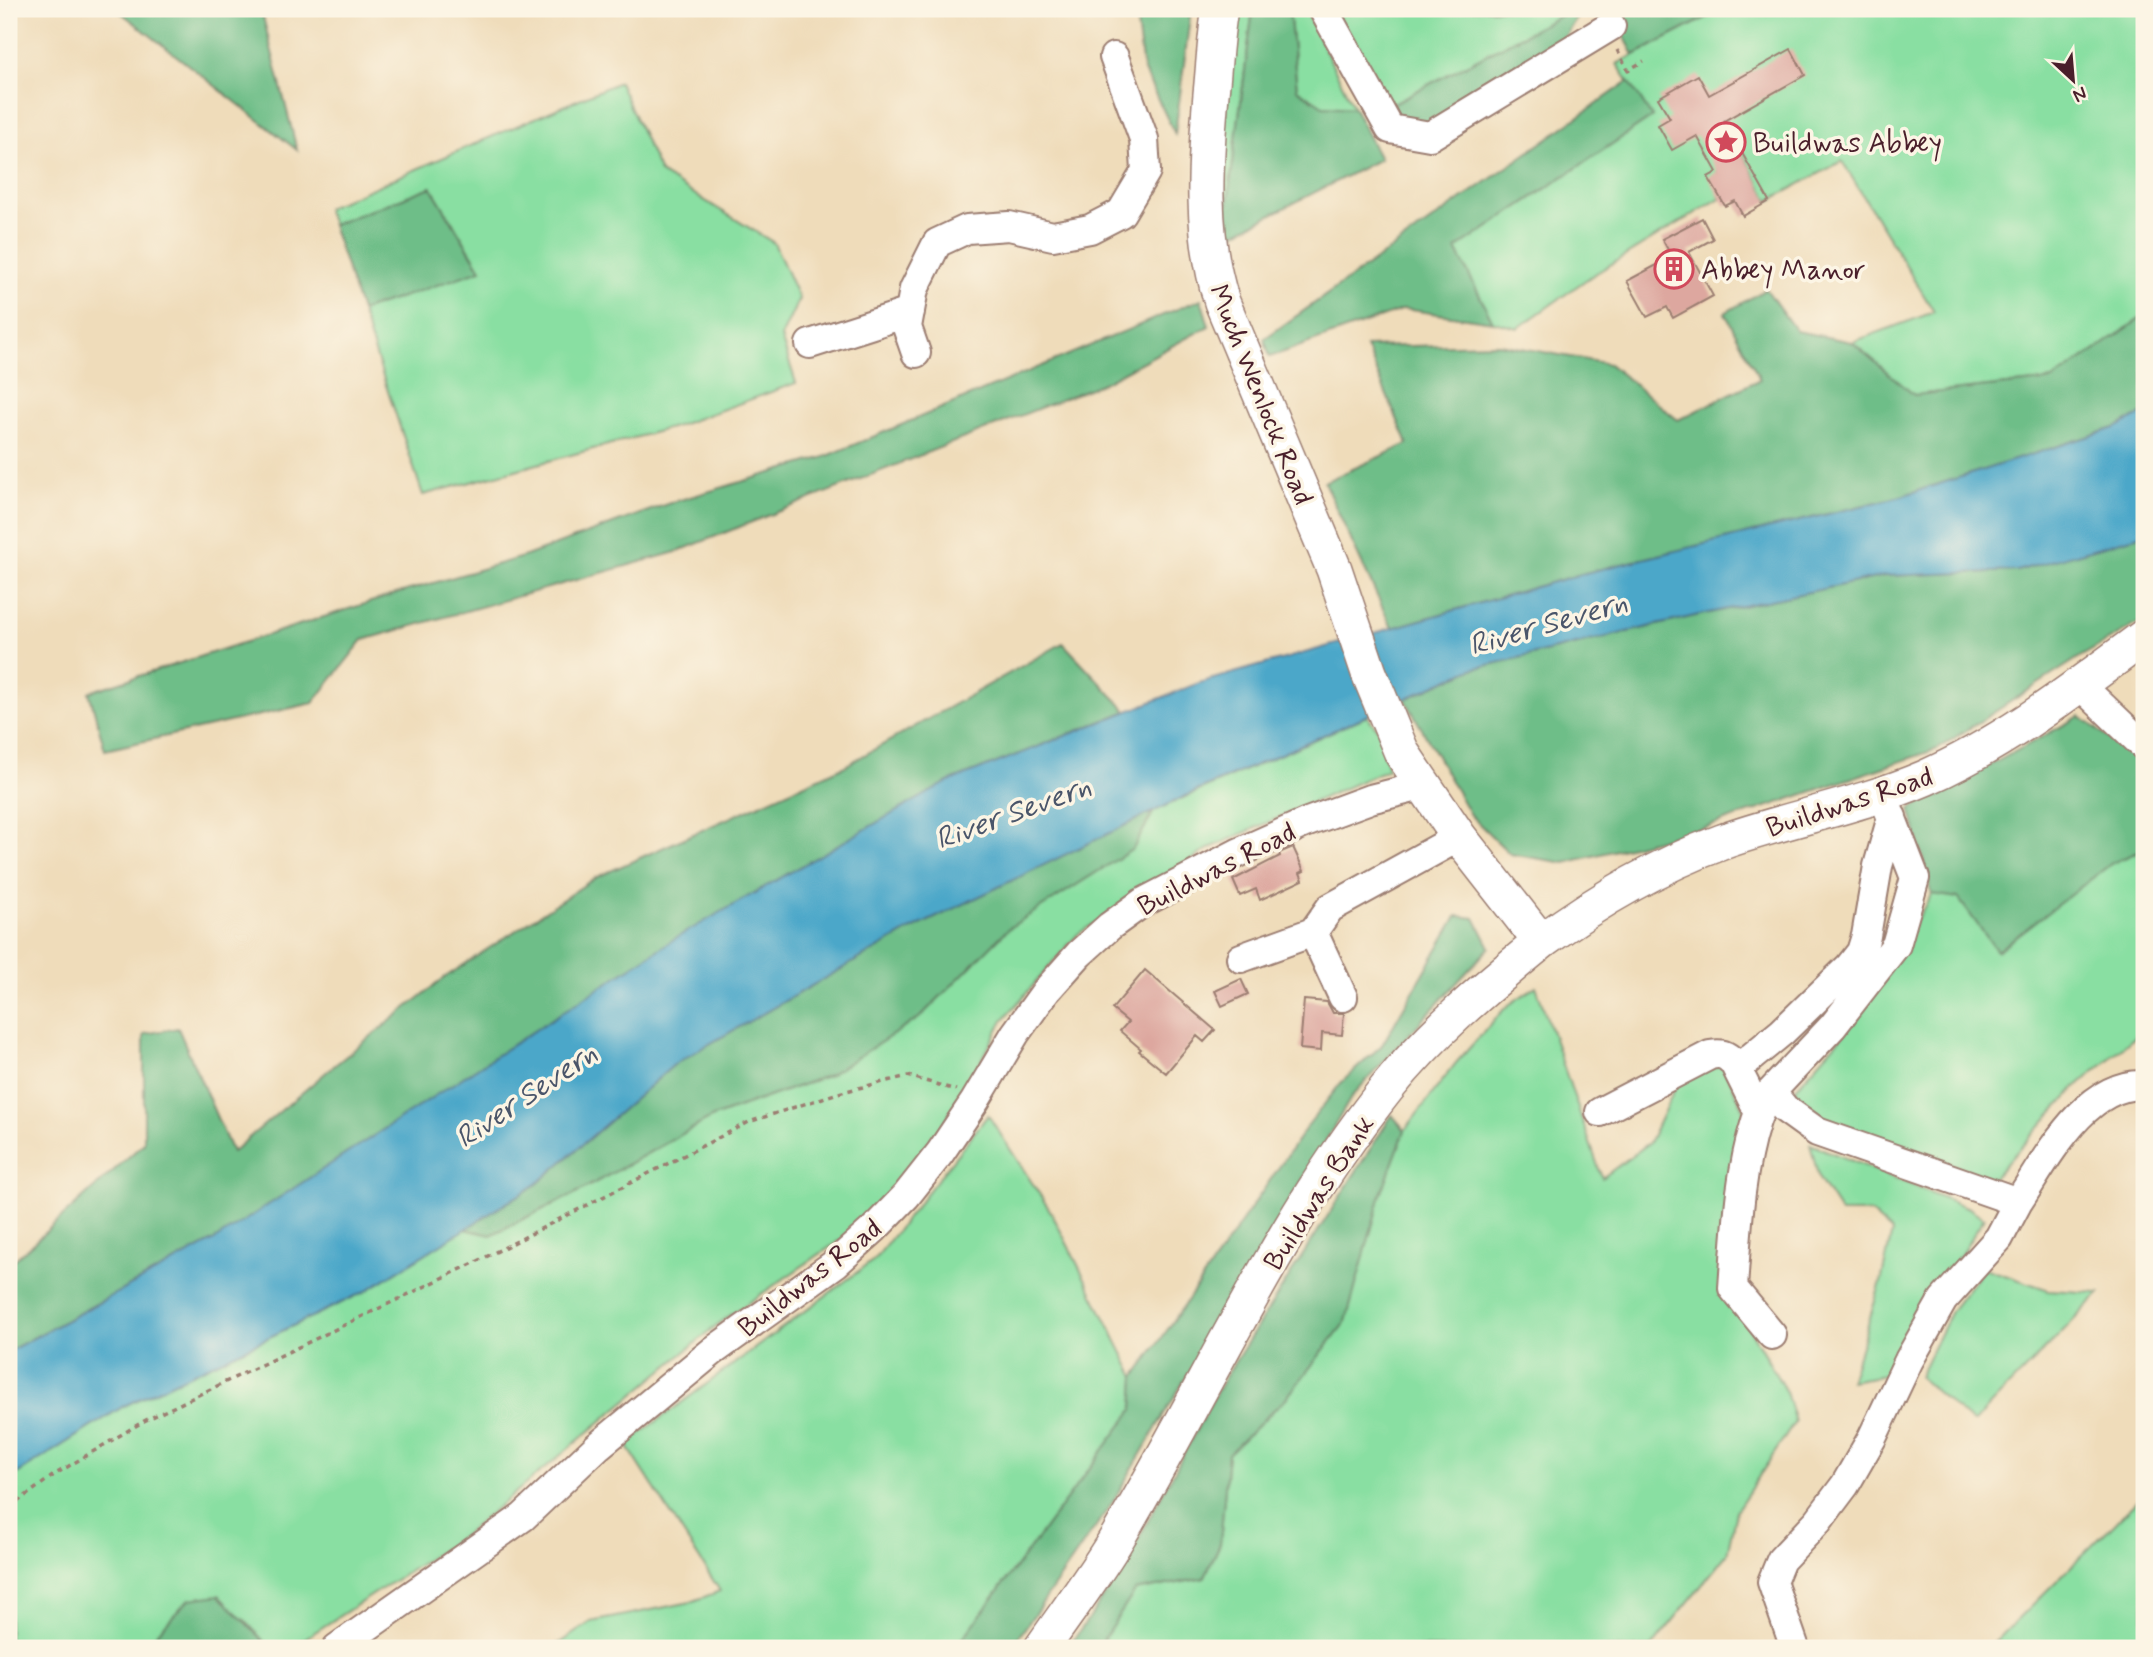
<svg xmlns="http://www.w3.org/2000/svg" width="2153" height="1657" font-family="Mynerve,sans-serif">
<rect width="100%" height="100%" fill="#fcf5e5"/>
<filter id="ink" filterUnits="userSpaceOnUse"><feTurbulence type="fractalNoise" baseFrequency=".0143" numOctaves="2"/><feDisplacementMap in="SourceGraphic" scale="14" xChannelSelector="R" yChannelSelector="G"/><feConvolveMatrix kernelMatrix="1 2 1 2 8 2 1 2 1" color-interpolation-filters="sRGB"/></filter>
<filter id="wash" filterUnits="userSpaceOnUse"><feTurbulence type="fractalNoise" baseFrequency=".00686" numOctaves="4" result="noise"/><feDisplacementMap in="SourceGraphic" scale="28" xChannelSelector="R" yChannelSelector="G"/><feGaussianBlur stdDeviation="1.57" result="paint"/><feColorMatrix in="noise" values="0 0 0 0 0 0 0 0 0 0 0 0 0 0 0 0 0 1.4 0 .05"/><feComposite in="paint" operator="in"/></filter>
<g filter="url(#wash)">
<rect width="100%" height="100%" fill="#efdcba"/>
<path fill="#89dfa2" stroke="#6a7f66" stroke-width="2" d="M1236,9H1253L1227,208L1219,178Z
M1289,9H1305L1354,108L1322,106L1297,89Z
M1333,9H1573L1386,107Z
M1723,9H2144V316L2053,380L1914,395L1852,342L1934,312L1842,161L1769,201L1724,121L1717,172L1720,198L1590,277L1518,328L1493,322L1456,249L1652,117L1617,64Z
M619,82L660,173L774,243L799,299L781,337L796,383L674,427L423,495L361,311L481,269L431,187L332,225L326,208Z
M1367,716L1379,731L1388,769L1210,848L1078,934L1003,1020L964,1094L913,1167L855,1230L722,1321L462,1537L290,1648H270L245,1620L189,1599L148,1643L137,1648H9V1479L124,1406L364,1292L465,1229L491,1235L578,1192L713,1117L829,1075L919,1018L1009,928L1132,849L1154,811Z
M2144,849V1029L2075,1088L1992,1179L1815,1114L1795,1089L1858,1018L1932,894L1958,897L1997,950L2112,863Z
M1536,986L1602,1178L1649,1143L1678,1082L1722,1064L1744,1109L1720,1278L1786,1392L1795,1422L1736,1511L1727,1554L1651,1648H1098L1135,1591L1204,1578L1220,1544L1228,1454L1287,1397L1346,1321L1381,1194L1405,1130L1456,1063L1506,1007Z
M988,1115L1051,1212L1135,1377L1133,1410L956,1648H552L591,1622L691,1602L720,1591L626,1444L875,1259Z
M1810,1144L1969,1208L1984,1218L1885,1375L1850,1381L1881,1282L1892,1232L1871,1213H1841L1819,1179Z
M1984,1268L2049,1290L2100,1293L1973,1423L1919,1377L1951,1311Z
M2144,1494V1648H1989Z"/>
<path fill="#6ebe88" stroke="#5c6e5a" stroke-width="2" d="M114,9H261L297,150L123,14Z
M1135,9H1191L1175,134L1143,69Z
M1253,9H1289L1297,89L1323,106L1354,108L1380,159L1231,235L1227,208Z
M1573,9H1582L1560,45L1423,128L1396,124L1386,107Z
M1610,9H1723L1634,55Z
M1629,81L1652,117L1456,249L1493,322L1404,309L1270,357L1264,339Z
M431,187L481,270L361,311L332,225Z
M1766,289L1796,331L1852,342L1914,395L2053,380L2144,316V413L2115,428L1898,497L1585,573L1392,628L1324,482L1408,444L1366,347L1499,344L1609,364L1678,420L1760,379L1725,313Z
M1201,299L1209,326L1103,383L676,552L363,640L313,703L105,750L89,692L399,593L526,556L670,503L825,457Z
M2144,534V620L2080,657L1937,749L1704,828L1565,863L1510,854L1470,815L1405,699L1472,669L1699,615L1885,576L2017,571Z
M1063,643L1127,711L946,783L213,1241L9,1351V1265L144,1143V1034L178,1028L232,1152L330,1069L444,978L595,878L843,767Z
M2080,716L2144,766V849L2112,863L1997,951L1958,898L1932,894L1910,809Z
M1154,811L1133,849L1009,928L919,1018L829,1075L713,1117L578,1192L491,1235L465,1229L537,1184L676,1063L910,930Z
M1457,916L1475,918L1490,947L1352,1096L1112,1503L1011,1648H956L1133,1410L1135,1377L1308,1125L1341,1083L1382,1045Z
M1392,1115L1405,1130L1381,1194L1346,1321L1287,1397L1228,1454L1220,1544L1204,1578L1135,1591L1098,1648H1068L1120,1573L1222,1382Z
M219,1595L270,1648H137L148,1643L189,1599Z"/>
<path fill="#4ba7c9" stroke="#4a637a" stroke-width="2" d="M2144,413V534L2142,535L2017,571L1885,576L1699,615L1472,669L1188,795L910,930L676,1063L537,1184L465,1229L364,1292L124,1406L9,1479V1351L213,1241L674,939L946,783L1199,683L1585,573L1898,497L2115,428Z"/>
<g id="blocks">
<path fill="#dda79f" d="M1791,49L1805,75L1724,121L1769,201L1743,216L1735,201L1725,206L1708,177L1717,172L1697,136L1672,150L1658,125L1670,118L1658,98L1698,75L1709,95Z
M1702,218L1713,239L1689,252L1713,296L1673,318L1667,307L1647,317L1627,281L1672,257L1662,239Z
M1293,847L1304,871L1300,873L1303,880L1260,900L1256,889L1240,896L1233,880L1280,856L1279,853Z
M1145,970L1215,1030L1204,1042L1197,1036L1166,1073L1139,1051L1141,1049L1120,1031L1128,1022L1112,1009Z
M1241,979L1248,994L1222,1006L1215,991Z
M1304,1000L1327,1002L1333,1013H1344L1342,1035L1322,1033L1321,1051L1300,1049Z"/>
</g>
</g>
<g filter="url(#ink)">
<use href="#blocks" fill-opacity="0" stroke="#9c7e72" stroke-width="2"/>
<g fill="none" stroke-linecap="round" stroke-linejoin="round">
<g stroke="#9c7e72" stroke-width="32">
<path id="minor" d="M1323,9L1390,129L1430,136L1611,26
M810,344L910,312
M916,353L907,327L914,289L937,243L967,229L1009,226L1053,236L1090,229L1121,213L1146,171L1144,139L1114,57
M2080,685L2144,746
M1241,958L1313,932
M1343,997L1313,932L1330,908L1459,837
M1737,1069L1782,1032L1850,966L1861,952L1866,936L1878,866L1892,817
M1771,1092C1766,1101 1759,1111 1756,1121C1739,1174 1737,1233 1733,1288L1772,1335
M1600,1112L1710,1055C1721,1053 1726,1054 1734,1063L1759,1113
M2018,1202C2046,1160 2085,1082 2144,1085
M337,1648L523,1517L597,1447L713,1351L836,1263L874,1229L906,1196L940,1153L975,1101L1015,1034L1046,991L1079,954L1110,926L1142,903L1240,852L1305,823L1370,799L1422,786
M1795,1648L1772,1582L1781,1560L1818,1521L1845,1485L1872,1438L1909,1360L1943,1300L1999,1238L2018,1202L1817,1132L1785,1109L1771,1092L1833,1026L1896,945L1915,878L1882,793"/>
</g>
<g stroke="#9c7e72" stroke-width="38">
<path id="major" d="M1541,942C1597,901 1657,866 1722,842C1789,818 1860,806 1925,778C2005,743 2075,688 2144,637
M1042,1648C1066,1613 1092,1579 1114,1543C1205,1392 1276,1227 1387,1088C1432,1032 1486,987 1541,942L1459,837L1402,753L1369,673L1334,569L1222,302C1200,234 1205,165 1211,94C1214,66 1215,37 1220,9"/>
</g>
<path stroke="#9c7e72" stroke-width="3.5" stroke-dasharray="5 5" stroke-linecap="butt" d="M1617,50L1628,70L1644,61
M9,1508L54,1475L144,1421L478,1261L749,1122L838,1093L908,1076L956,1090"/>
<use href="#minor" stroke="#fff" stroke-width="28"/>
<use href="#major" stroke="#fff" stroke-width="35"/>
</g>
</g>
<defs>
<g id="sight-ring" transform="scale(2.0125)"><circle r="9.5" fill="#fcf5e5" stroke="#d1495b" stroke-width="1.5"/><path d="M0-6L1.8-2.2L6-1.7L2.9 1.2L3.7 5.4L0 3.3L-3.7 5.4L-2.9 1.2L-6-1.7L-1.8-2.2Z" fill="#d1495b"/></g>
<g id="building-ring" transform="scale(2.0125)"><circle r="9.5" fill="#fcf5e5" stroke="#d1495b" stroke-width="1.5"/><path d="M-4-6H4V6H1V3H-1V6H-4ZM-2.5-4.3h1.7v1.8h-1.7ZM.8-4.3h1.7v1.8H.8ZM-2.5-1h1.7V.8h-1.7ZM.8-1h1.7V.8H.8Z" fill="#d1495b"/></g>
</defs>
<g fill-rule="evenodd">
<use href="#sight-ring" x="1726" y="142"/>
<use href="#building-ring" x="1674" y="269"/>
</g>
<g text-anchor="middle" stroke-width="7" stroke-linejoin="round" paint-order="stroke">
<g font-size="28" fill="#4a1f2b" stroke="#fcf5e5" text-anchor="start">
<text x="1753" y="152">Buildwas Abbey</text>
<text x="1701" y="279">Abbey Manor</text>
</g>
<g font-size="28" fill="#4a1f2b" stroke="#fcf5e5">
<text transform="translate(1262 394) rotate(68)" y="10">Much Wenlock Road</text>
<text transform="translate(1849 801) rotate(-18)" y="10">Buildwas Road</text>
<text transform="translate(1216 868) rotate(-27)" y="10">Buildwas Road</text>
<text transform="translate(1318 1192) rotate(-57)" y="10">Buildwas Bank</text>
<text transform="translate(809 1277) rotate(-38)" y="10">Buildwas Road</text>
</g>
<g font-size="30" font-style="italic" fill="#4a556a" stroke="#fcf5e5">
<text transform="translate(1548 623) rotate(-16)" y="10">River Severn</text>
<text transform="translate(1013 812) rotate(-20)" y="10">River Severn</text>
<text transform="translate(526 1095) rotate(-34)" y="10">River Severn</text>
</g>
</g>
<rect width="2153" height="1657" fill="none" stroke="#fcf5e5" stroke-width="35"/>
<g transform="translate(2073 80) rotate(154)" stroke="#fcf5e5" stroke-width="5" paint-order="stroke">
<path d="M0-5L12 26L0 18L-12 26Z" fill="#4a1f2b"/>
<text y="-10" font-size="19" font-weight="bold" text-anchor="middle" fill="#4a1f2b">N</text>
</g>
</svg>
